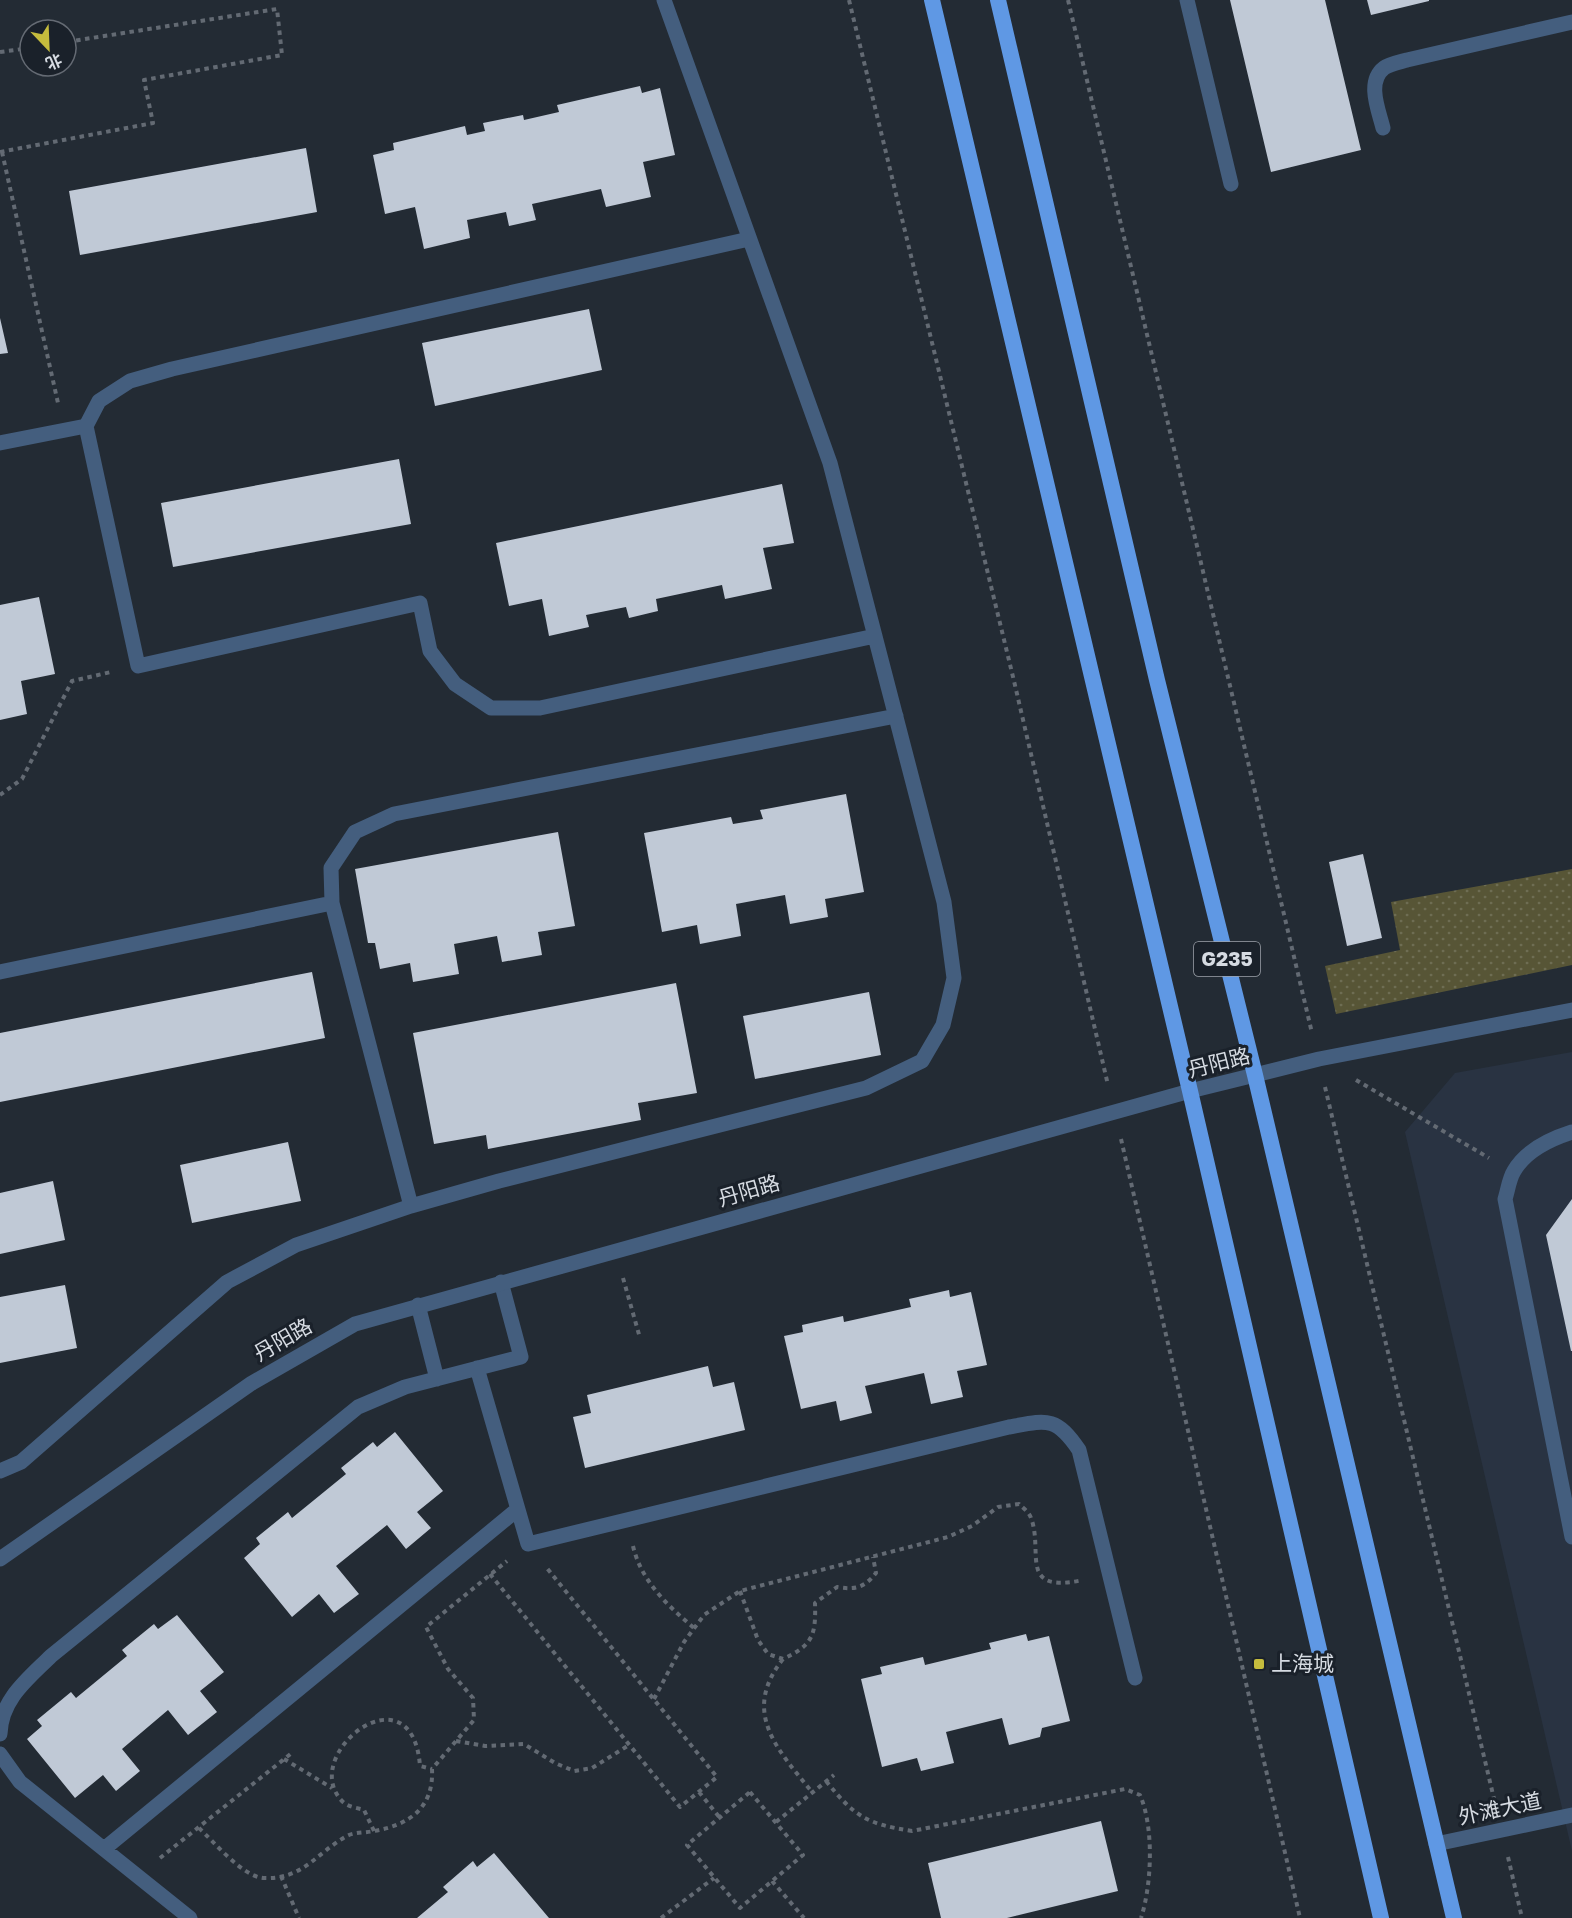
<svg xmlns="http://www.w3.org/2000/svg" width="1572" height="1918" font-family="'Golos Text','Noto Sans SC',sans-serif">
<defs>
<pattern id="grass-dots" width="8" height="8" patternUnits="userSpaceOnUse" patternTransform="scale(1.5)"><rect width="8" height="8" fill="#575536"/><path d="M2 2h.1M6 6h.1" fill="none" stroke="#6e6d53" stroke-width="1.8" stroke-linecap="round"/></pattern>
</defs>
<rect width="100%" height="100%" fill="#232b34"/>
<path fill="#293342" d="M1572,1052V1851L1405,1132L1455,1073Z"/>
<path fill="url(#grass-dots)" d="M1572,869V965L1336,1014L1325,966L1400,950L1391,902Z"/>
<path fill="#c0c9d6" d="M1230,0H1325L1361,150L1271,172Z
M1367,0H1429V1L1371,15Z
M640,86L642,93L660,88L675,155L643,162L651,197L606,207L601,189L532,204L536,220L509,226L506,212L467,220L470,238L424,249L415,207L385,214L373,155L394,150L393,143L465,126L467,135L485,131L483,123L523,115L524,120L559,112L557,105Z
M306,148L317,212L80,255L69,191Z
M589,309L602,370L435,406L422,343Z
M0,318L8,353L0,354Z
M399,459L411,524L173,567L161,503Z
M782,484L794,543L763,548L772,589L725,599L722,585L656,599L658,611L629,618L626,607L586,615L589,627L549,636L542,599L509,606L496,543Z
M39,597L55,674L21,681L27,714L0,720V605Z
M846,794L864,892L825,899L828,917L790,924L785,895L736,904L741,936L700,944L697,925L662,932L644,833L731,817L733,824L763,819L760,810Z
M558,832L575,926L538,932L542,955L502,962L497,936L454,944L459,974L413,982L410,963L380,969L375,943H368L355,869Z
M1363,854L1382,938L1347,946L1329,862Z
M312,972L325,1038L0,1102V1033Z
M676,983L697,1093L638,1103L641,1120L488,1149L486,1135L434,1144L413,1033Z
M869,992L881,1055L755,1079L743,1016Z
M288,1142L301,1201L192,1223L180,1165Z
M53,1181L65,1240L0,1254V1193Z
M1572,1199V1351H1571L1546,1235Z
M65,1285L77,1348L0,1363V1297Z
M949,1290L950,1297L971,1292L987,1365L957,1371L963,1397L931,1404L924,1373L865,1386L872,1413L840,1421L836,1401L801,1409L784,1336L803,1332L802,1325L843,1316L844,1322L911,1307L909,1299Z
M708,1366L713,1387L734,1382L745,1430L585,1468L573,1417L591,1413L587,1395Z
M395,1432L443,1491L417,1512L431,1528L406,1549L387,1525L336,1566L359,1594L334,1613L319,1594L292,1617L244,1558L260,1544L256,1538L288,1512L292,1518L346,1474L341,1468L373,1442L377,1447Z
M177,1615L224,1672L200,1691L217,1712L188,1735L168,1710L122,1749L140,1771L116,1791L103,1775L75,1798L27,1739L42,1726L37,1720L71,1692L76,1698L127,1656L122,1650L154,1624L158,1629Z
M1026,1634L1028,1641L1049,1636L1070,1721L1042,1728L1040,1737L1009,1745L1002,1718L946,1732L954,1763L921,1771L917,1758L882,1767L861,1679L882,1674L880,1667L923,1657L925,1665L991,1649L989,1643Z
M1101,1821L1118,1891L1007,1918H941L928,1863Z
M494,1853L549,1918H417L448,1892L443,1887L473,1861L477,1867Z"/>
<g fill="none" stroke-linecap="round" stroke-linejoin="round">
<path stroke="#636a73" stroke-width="4" stroke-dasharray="4.5 4.5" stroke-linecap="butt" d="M849,0L1014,681L1108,1085
M1068,0L1312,1033
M0,52L30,48
M0,152L153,123L144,80L282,55L277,9L66,42
M2,152L58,403
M0,795L22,779L72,681L111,672
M1356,1080L1489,1158
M1325,1087L1495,1803
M1121,1139L1300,1918
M623,1278L640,1338
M633,1546C641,1581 668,1606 694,1628
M490,1574L680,1807L717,1777L546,1567
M740,1591L758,1640L768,1654L783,1659C813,1645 816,1635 815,1603L837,1587C855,1590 864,1588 876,1573L873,1557
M783,1659C741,1712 777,1749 812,1792
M654,1699L684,1642L704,1615L740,1591L948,1537L972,1526L998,1507L1019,1504C1023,1508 1029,1512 1031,1518C1044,1552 1017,1594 1083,1580
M456,1741L485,1746L524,1744L555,1763L574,1771L592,1768L629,1745
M284,1759L332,1788
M826,1781C855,1817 867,1824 912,1831L1125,1789L1140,1795C1154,1827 1152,1884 1141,1918
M699,1792L720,1818
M750,1792L803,1855L740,1908L687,1845Z
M776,1822L834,1775
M199,1828C214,1842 242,1876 263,1878C303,1880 316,1853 347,1836C354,1832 365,1833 374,1831C409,1825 434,1808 432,1769L474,1720L473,1698L448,1669L426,1627L507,1561
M374,1831L364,1810C358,1808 348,1807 343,1802C296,1756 412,1664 420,1766L432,1769
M1508,1857L1522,1918
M160,1858L293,1752
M281,1876L299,1918
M772,1881L804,1918
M661,1918L714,1878"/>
<path stroke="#445e7e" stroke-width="15" d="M1187,0L1231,184
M1383,128C1379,111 1366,82 1384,68C1389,64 1400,62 1407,60L1572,22
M749,239L172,369L130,381L99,401L86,426L138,666L420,603L430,651L455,684L491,708H540L875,636
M0,443L86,426
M0,972L332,903
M1572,1132C1550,1139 1526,1150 1514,1171C1509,1179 1508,1190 1505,1199L1572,1537
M411,1206L332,903L331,868L355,832L394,814L896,716
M418,1305L437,1379
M477,1368L528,1544L1009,1427C1047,1420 1056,1416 1079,1450L1135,1678
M0,1471L21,1462L227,1282L296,1245L411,1206L499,1181L866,1088L922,1061L943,1025L954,978L944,902L830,463L664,0
M0,1734C1,1699 28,1679 51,1656L358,1407L405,1387L521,1357L501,1282
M0,1754L20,1782L190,1918
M1436,1844L1572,1815
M104,1849L518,1509"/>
<path stroke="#445e7e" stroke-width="15" d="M0,1559L252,1383L355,1324L1190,1091L1319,1059L1572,1010"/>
<path stroke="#5f98e4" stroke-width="16" d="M932,0L1190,1091L1381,1918
M998,0L1157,680L1255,1075L1454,1918"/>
</g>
<rect fill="#c5bc3d" stroke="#1a212a" stroke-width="2" x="1253" y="1658" width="12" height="12" rx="3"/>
<g text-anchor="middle" stroke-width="6" stroke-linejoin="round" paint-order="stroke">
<rect fill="#1a212a" stroke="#9ea3ab" stroke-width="1.5" x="1194" y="942" width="66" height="34" rx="4.5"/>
<g font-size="20" font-weight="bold" fill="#d6dbe2">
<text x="1227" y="966">G235</text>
</g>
<g font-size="21" fill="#d6dbe2" stroke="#1a212a">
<text transform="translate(1219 1063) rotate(-14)" y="7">丹阳路</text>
<text transform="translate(749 1191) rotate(-16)" y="7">丹阳路</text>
<text transform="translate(283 1340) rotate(-30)" y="7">丹阳路</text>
<text transform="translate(1500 1809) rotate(-12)" y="7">外滩大道</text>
</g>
<g font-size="21" fill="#d6dbe2" stroke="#1a212a" text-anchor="start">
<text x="1271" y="1671">上海城</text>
</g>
</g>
<g transform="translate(48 48) rotate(157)"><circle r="28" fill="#1a212a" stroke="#656b74" stroke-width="1.5"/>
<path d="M0-4.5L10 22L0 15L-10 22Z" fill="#c5bc3d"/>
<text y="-9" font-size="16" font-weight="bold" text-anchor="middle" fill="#d6dbe2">北</text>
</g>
</svg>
